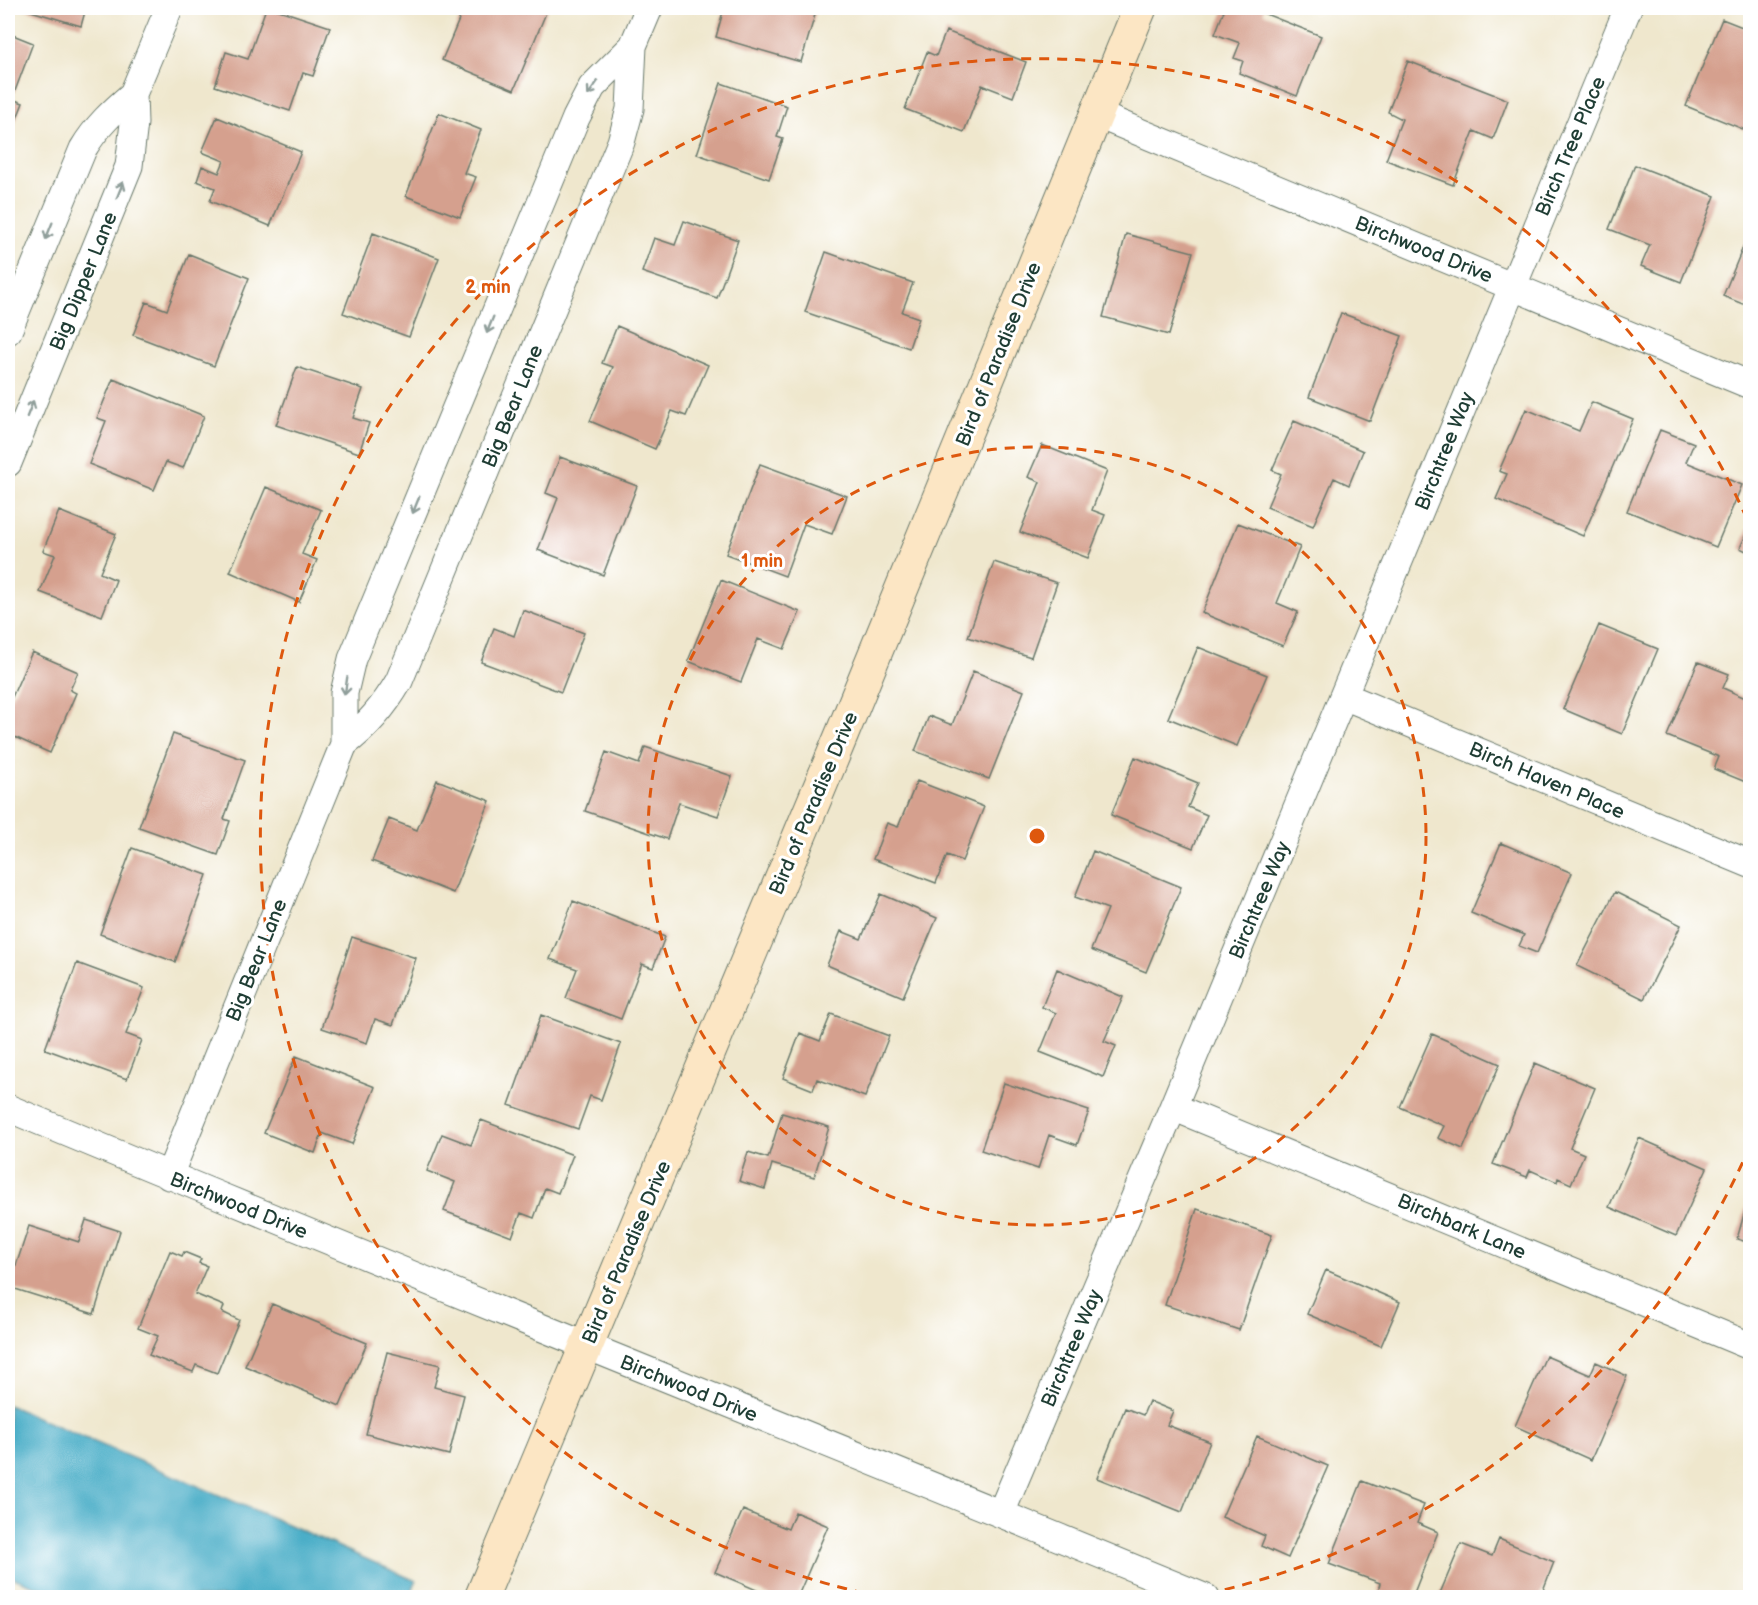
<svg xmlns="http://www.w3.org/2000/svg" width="1758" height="1605" font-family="'Balsamiq Sans',sans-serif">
<rect width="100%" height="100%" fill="#fff"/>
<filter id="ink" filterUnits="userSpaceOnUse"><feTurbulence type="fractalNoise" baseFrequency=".0167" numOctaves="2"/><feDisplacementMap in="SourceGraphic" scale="12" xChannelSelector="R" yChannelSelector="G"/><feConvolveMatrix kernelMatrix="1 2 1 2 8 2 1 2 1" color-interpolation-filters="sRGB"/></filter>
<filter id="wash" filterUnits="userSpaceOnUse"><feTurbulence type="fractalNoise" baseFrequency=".008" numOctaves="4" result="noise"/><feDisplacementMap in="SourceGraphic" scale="24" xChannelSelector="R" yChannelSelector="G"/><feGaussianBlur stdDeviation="1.35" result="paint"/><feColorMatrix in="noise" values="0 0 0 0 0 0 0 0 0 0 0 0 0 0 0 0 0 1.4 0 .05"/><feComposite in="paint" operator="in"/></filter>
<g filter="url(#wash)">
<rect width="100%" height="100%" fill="#efe7cd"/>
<path fill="#48adc7" stroke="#34757e" stroke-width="1.5" d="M8,1405L287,1524L416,1581L410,1597H64L8,1576Z"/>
<g id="blocks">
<path fill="#d5a08e" d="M21,8H86L81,26Z
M266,8H273L330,27L313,76L303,73L290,111L215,86L226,52L248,59Z
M464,8H548L514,90L442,60Z
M724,8H817L801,62L716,37Z
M1225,8H1265L1263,13L1321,36L1297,96L1239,73L1243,61L1234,58L1240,43L1215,34Z
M1722,19L1750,30V132L1686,106Z
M946,31L1026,62L1013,97L982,85L964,132L905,109L927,52L936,56Z
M8,33L33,43L12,99L23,103L11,133L8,132Z
M1408,61L1508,100L1493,139L1474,131L1453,185L1386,160L1402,119L1388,112Z
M721,83L787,106L777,137L783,139L769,179L697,154Z
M439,113L481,130L464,173L476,177L460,217L406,196Z
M217,117L301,152L270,226L210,201L215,188L197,181L202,166L219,173L224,161L202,152Z
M1635,165L1715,196L1681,282L1641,266L1650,245L1609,229Z
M684,221L738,240L717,298L642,272L654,238L675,245Z
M1750,230V307L1723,296Z
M373,233L439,258L409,337L343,313Z
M1126,234L1193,252L1169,335L1103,317Z
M826,252L913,283L902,312L919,318L909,348L805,312Z
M189,254L249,278L214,366L133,335L146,302L167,310Z
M1341,313L1402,336L1370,421L1309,397Z
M617,326L708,365L686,416L672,411L655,449L590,421L613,367L602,363Z
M297,367L363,389L353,418L369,423L359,453L276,425Z
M113,379L204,416L183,468L166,462L154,490L89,464L106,421L97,418Z
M1592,402L1633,419L1583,536L1496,499L1507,474L1499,471L1526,409L1579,431Z
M1294,421L1363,451L1349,485L1334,478L1313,526L1267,507L1281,474L1272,470Z
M1660,430L1694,443L1686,462L1742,485L1716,547L1627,511Z
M1042,445L1107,471L1092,510L1105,515L1088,558L1020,532L1040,482L1028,477Z
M560,457L637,486L603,575L538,550L558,498L546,493Z
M760,464L847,496L832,534L804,524L785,576L726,554Z
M266,487L321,510L302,554L317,560L299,602L230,572Z
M59,511L116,534L100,573L116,580L102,616L40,592L55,555L43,551Z
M1238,523L1300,547L1277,603L1298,612L1283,646L1202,613Z
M1750,525V553L1740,548Z
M994,562L1057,583L1031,657L968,637Z
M721,580L800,612L784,649L758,639L741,682L688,661Z
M523,610L584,633L561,692L481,662L494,628L514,636Z
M1599,625L1658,649L1622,734L1563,709Z
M1198,647L1267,675L1237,746L1168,718Z
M32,652L78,672L70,690L76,693L50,753L8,734V695L12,697Z
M1698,662L1729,674L1723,688L1750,700V777L1748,783L1714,769L1719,757L1667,736Z
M973,671L1024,691L989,779L915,751L929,716L952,725Z
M173,734L245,760L224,819L230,821L218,855L139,827Z
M645,747L732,776L718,816L679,803L667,839L585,811L606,752L639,764Z
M1135,757L1198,783L1188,807L1207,815L1193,848L1111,815Z
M437,780L490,801L453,893L372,861L389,819L417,830Z
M917,781L984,807L962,861L947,855L936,883L873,859L887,823L898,827Z
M1501,843L1572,873L1537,953L1519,946L1524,935L1471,913Z
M132,848L207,875L175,962L100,934Z
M1093,851L1181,887L1146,972L1091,950L1108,909L1075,897Z
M1615,892L1681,925L1644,999L1577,966Z
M881,894L937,918L903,997L827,965L841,931L861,939Z
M573,901L665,937L653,968L642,964L621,1019L566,998L577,969L550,959Z
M352,937L416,958L393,1025L375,1019L367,1043L322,1028Z
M77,963L144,988L126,1034L142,1040L127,1079L45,1049Z
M1057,969L1123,997L1104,1041L1116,1046L1103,1077L1040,1052L1056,1013L1042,1007Z
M831,1014L889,1036L865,1097L817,1079L813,1090L783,1078L800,1033L820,1041Z
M541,1015L621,1044L601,1100L590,1096L578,1129L509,1105Z
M1432,1034L1500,1064L1463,1149L1438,1138L1444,1126L1400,1107Z
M296,1056L375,1087L352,1144L322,1133L315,1153L264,1133Z
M1535,1063L1595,1088L1570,1148L1584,1154L1571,1184L1558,1178L1557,1182L1530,1170L1527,1177L1493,1164Z
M1004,1083L1089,1111L1077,1145L1049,1135L1038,1169L981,1150Z
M782,1113L829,1127L814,1177L772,1164L765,1189L739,1181L748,1152L768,1158Z
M481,1120L573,1155L558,1193L545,1188L534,1218L521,1213L512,1237L444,1211L455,1182L427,1171L442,1134L471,1145Z
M1639,1138L1707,1168L1676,1236L1609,1207Z
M1750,1193V1243L1737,1239Z
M1197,1209L1272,1235L1239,1330L1165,1305Z
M86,1220L120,1231L94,1314L9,1287L29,1226L79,1242Z
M170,1251L182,1256L184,1252L201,1259L199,1263L207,1266L195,1294L224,1306L222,1312L239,1320L217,1373L196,1365L193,1372L149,1355L158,1336L138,1328Z
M1326,1270L1400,1302L1381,1346L1307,1314Z
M272,1304L367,1343L340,1406L245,1366Z
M387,1352L440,1365L434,1387L464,1395L449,1455L366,1434Z
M1546,1356L1590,1375L1596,1362L1627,1376L1591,1460L1515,1426Z
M1149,1401L1173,1411L1167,1425L1210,1442L1182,1512L1097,1478L1125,1408L1143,1415Z
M1257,1436L1328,1466L1288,1558L1261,1546L1265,1536L1222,1517Z
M1362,1481L1424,1505L1417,1523L1438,1532L1412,1598H1394L1378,1591L1380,1583L1329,1564Z
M743,1510L788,1529L795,1512L828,1526L797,1598H775L715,1572Z
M1499,1539L1554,1562L1540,1598H1438L1461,1544L1492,1556Z"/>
</g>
</g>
<g filter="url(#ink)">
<use href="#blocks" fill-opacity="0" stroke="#68786a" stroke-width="1.5"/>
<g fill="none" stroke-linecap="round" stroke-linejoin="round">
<g stroke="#68786a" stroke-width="29">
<path id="street" d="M633,46L592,87L576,118L352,659L344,693V744C368,726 384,707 399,681L621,142L630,109L633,46L649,8
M1096,114L1750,385
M8,331L83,149C96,127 113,111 133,94
M8,463L129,166L134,123L133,94L169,8
M1344,696L1750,864
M1173,1107L1750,1346
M8,1108C405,1275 807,1433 1206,1598
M169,1176L344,744
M1001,1513L1173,1107L1628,8"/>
</g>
<g stroke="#68786a" stroke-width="35">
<path id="secondary" d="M481,1598L842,734L1140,8"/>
</g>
<use href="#street" stroke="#fff" stroke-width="27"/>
<use href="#secondary" stroke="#fce6c4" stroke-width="33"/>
</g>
<defs><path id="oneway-shaft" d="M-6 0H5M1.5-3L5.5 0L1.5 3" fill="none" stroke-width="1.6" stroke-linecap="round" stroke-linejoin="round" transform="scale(1.5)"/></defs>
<g stroke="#8f9e9a">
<use href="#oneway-shaft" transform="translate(593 88) rotate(125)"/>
<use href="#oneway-shaft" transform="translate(120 190) rotate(-68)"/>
<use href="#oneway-shaft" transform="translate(49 231) rotate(112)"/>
<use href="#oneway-shaft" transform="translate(490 325) rotate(112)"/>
<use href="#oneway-shaft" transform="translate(30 409) rotate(-68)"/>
<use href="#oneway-shaft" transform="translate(416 505) rotate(112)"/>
<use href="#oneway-shaft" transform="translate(346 686) rotate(98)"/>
</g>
</g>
<g fill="none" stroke="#de580e" stroke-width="3" stroke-dasharray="10 8">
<circle cx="1037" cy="836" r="389"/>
<path d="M1750 1146A777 777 0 0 1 1192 1597M882 1597A777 777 0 1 1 1750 526"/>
</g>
<g text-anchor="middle" stroke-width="6" stroke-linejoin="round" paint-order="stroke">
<g font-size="20" fill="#1f3d34" stroke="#fff">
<text transform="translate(1570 146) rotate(-67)" y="7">Birch Tree Place</text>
<text transform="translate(1424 249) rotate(22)" y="7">Birchwood Drive</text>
<text transform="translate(83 281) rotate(-68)" y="7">Big Dipper Lane</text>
<text transform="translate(998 354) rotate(-68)" y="7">Bird of Paradise Drive</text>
<text transform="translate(512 406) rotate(-68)" y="7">Big Bear Lane</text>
<text transform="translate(1444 451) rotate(-68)" y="7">Birchtree Way</text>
<text transform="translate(1547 780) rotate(23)" y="7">Birch Haven Place</text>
<text transform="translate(813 803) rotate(-67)" y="7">Bird of Paradise Drive</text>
<text transform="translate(1259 900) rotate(-67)" y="7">Birchtree Way</text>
<text transform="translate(256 960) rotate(-68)" y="7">Big Bear Lane</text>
<text transform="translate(239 1205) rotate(22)" y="7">Birchwood Drive</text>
<text transform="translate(1462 1226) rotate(23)" y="7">Birchbark Lane</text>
<text transform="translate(626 1252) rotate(-67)" y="7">Bird of Paradise Drive</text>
<text transform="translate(1071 1348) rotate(-67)" y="7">Birchtree Way</text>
<text transform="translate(689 1388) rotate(22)" y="7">Birchwood Drive</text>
</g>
</g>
<circle cx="1037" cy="836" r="9" fill="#de580e" stroke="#fff" stroke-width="3"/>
<g font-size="18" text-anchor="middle" font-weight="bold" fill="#de580e" stroke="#fff" stroke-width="6" stroke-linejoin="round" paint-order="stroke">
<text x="488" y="293">2 min</text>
<text x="762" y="567">1 min</text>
</g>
<rect width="1758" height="1605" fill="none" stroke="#fff" stroke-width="30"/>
</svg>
